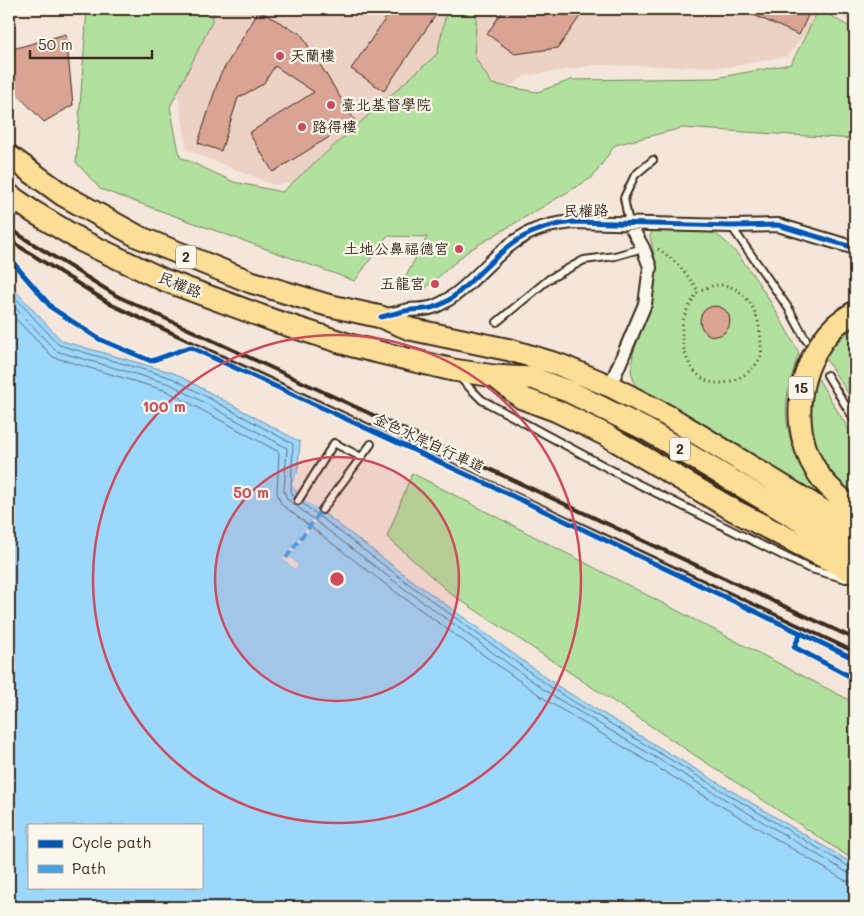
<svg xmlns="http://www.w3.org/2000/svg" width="864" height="916" font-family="Mali,'LXGW WenKai TC',sans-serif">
<rect width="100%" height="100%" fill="#f4e6da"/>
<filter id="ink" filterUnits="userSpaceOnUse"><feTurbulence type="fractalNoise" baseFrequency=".02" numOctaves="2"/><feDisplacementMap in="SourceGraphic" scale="10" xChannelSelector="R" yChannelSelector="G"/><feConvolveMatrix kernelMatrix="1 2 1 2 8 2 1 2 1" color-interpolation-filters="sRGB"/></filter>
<g filter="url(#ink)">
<path fill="#ecd2c5" d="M166,9H855V23L825,10L787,56L729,67L596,65L525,76L439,135L360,174L274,185L187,150L166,13Z"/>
<path fill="#b2e09e" stroke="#76855e" d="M87,9H215L211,24L170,107L180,157L234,182L282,192L437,54L447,9H477L474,56L492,84L537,92L571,80L716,78L791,64L819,9L855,30V139L682,128L615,145L593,177L468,251L421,292L404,280L427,237L387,236L355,281L100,189L76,162Z
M653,230C666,230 700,228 711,232C740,242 784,325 799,353C794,368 789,383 787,398C782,438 803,474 827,503L643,394L635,385L631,371L633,354L655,287L657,269L650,236Z
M855,326V404L825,358L834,345Z
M817,377L855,440V500C815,458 802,435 817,377Z
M412,473L855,703V861L451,594L387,537Z"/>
<path fill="#9cd7fc" stroke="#7592a3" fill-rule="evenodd" d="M9,284L62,341L174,373L300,442L296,492L405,575L559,687L855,865V907H9ZM29,825H201V887H29Z"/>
<path fill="#f4e6da" d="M300,467L298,491L326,512L324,511L289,557L298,565L295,569L283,559L320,510L305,501L292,485Z"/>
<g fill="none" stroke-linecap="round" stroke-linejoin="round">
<path stroke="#626f77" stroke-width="1" d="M9,291L59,345L172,378L293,444L291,492L295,498
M9,301L56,351L170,384L287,448L284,491L287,499L398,584L553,696L848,873L855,875
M9,312L53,357L167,391L279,452L277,493L281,504L393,590L549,702L844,880L855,883
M302,503L402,579L556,691L851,868L855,869"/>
</g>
<path fill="#daa393" stroke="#3b2a1e" d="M392,9H440L384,91L351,69Z
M504,9H585L558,48L515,54L487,34Z
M740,9H811L799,35Z
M259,11L301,34L355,121L273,172L249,133L314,92L275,66L263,84L238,98L221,151L198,143L220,75Z
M66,34L73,105L44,122L14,91L9,74V50Z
M700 321a15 15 0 1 1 30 0a15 15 0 1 1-30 0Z"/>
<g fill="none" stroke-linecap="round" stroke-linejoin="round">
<g stroke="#3b2a1e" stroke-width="10">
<path id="lane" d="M629,223L624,198L635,175L653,160
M731,226L789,309L806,340
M497,322L549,279L584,260L615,256L643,248
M827,375L855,421
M460,378L482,400L628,479L808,568L846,579
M298,501L334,443L361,457
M322,510L371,444"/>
</g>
<g stroke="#3b2a1e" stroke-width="16">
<path id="street" d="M383,316C392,314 401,312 409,310C418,309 428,310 436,306C470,291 490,255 522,237C538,227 555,224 573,222L731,226L778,225L855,248
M610,386L645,304L650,267L643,248L629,223"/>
</g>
<g stroke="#3b2a1e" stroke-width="25">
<path id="primary" d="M9,156L63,195L139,237L251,282L327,305L381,317L410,329L510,350L560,365L610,386L668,416L855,530
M9,195L32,211L82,241L164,280L275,321L353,346L453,370L494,376L532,378L570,392L647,430L855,553
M855,312C849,316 842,320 836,325C795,365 787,433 822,479C831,491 845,501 855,511
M494,376L522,398L557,411L606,435L735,511L855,573"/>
</g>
<path stroke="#3b2a1e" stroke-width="3" stroke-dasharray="1 4" stroke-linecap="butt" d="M658,249C676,260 687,274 698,291C693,300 685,311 683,321C678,347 691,386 722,383C736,382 756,370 761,356C762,353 761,347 761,344C761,322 752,293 728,286C718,283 708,287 698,291"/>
<use href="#lane" stroke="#fbf7ec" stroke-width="6"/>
<use href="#street" stroke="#fbf7ec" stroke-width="12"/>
<use href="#primary" stroke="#fcde96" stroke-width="21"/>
<path stroke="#3b2a1e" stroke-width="4" d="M9,228L30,242L117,296L855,639
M9,240L112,305L855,652"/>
<path stroke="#3fa3ea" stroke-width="4" stroke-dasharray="8 4" stroke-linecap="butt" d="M286,558L322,510"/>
<g stroke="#fbf7ec" stroke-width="8">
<path id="cycleway" d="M9,258L52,308L99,339L151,361L190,347L498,489L855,659
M381,317C391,315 401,311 411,310C418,309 427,310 434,307C449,303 461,290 472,280C507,247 522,228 573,222L731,226L778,225L855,248
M801,633L794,647L855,679"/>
</g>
<use href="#cycleway" stroke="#0057b8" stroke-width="5"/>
</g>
</g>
<circle cx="337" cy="579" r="122" fill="#d1495b" fill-opacity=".12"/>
<g fill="none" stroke="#d1495b" stroke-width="2.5">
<circle cx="337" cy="579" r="122"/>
<circle cx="337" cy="579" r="244"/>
</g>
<g fill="#d1495b" stroke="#fbf7ec" stroke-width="2">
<circle cx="280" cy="56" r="5"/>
<circle cx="331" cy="105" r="5"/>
<circle cx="302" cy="127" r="5"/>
<circle cx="459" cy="249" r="5"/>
<circle cx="435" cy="284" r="5"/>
</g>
<g text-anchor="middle" stroke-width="4.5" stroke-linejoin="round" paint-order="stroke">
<g fill="#fbf7ec" stroke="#75685c" stroke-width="1">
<rect x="176" y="245.5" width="20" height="23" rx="4"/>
<rect x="788.5" y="376.5" width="25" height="23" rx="4"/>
<rect x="670" y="437.5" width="20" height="23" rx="4"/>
</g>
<g font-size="14" font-weight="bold" fill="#3b2a1e">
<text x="186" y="262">2</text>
<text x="801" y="393">15</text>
<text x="680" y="454">2</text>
</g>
<g font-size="15" fill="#3b2a1e" stroke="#fbf7ec" text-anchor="start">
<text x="290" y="61">天蘭樓</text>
<text x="341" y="110">臺北基督學院</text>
<text x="312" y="132">路得樓</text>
<text x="449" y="254" text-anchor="end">土地公鼻福德宮</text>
<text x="425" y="289" text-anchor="end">五龍宮</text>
</g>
<g font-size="15" fill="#3b2a1e" stroke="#fbf7ec">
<text transform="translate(586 211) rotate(-1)" y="5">民權路</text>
<text transform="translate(180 285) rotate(22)" y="5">民權路</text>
<text transform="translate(429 443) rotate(25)" y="5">金色水岸自行車道</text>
</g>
</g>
<circle cx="337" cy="579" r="8" fill="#d1495b" stroke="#fbf7ec" stroke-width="2.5"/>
<g font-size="15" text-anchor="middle" font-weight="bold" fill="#d1495b" stroke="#fbf7ec" stroke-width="4.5" stroke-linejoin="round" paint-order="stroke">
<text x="164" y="412">100 m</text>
<text x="251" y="498">50 m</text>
</g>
<rect width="864" height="916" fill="none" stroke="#fbf7ec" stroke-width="30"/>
<rect x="15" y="15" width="834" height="886" fill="none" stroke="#3b2a1e" stroke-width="2" filter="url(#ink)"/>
<rect x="28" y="824" width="175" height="65" fill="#fbf7ec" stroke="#aea59a"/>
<rect x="38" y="840" width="25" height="8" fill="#0057b8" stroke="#aea59a"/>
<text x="72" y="848" font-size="15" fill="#3b2a1e">Cycle path</text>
<rect x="38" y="865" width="25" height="8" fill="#3fa3ea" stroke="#aea59a"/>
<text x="72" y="874" font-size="15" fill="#3b2a1e">Path</text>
<path d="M30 50v8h122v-8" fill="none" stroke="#3b2a1e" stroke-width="2.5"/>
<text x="38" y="50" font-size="15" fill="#3b2a1e" stroke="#fbf7ec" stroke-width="4" paint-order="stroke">50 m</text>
</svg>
